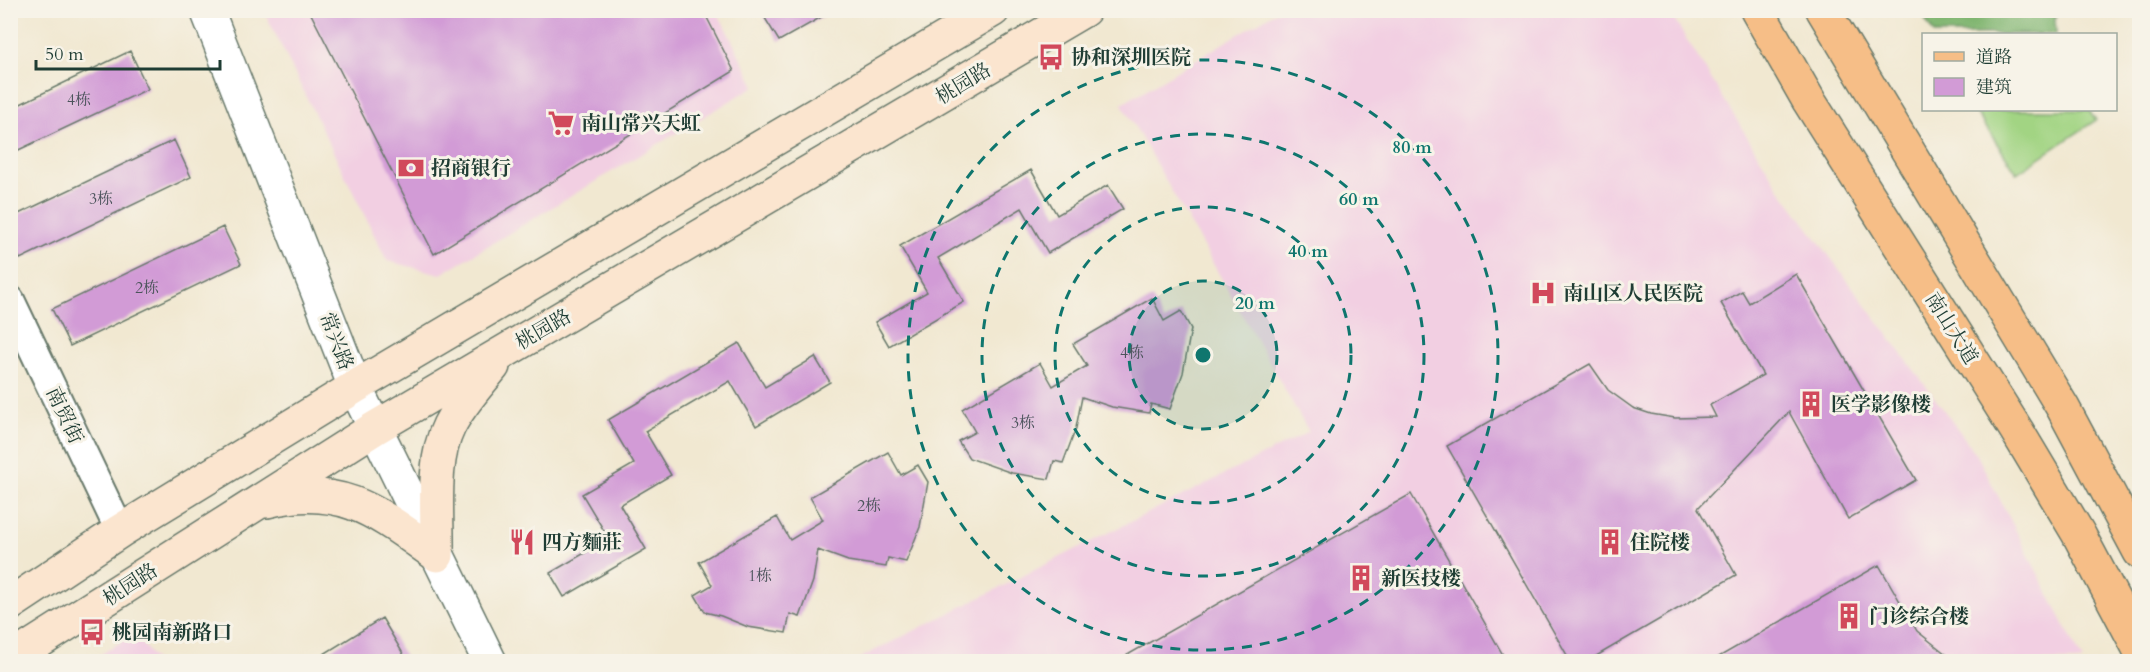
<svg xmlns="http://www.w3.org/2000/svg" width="2150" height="672" font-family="Cardo,'Noto Serif SC',serif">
<rect width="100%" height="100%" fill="#f7f3e8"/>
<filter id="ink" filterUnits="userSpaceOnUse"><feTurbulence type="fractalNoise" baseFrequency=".0167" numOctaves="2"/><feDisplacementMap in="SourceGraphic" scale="12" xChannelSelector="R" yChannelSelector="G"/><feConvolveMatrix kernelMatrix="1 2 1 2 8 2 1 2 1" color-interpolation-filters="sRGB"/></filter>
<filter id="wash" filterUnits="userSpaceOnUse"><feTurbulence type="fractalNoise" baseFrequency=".008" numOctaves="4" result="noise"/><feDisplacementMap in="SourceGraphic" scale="24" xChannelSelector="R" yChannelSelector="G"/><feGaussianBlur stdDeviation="1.35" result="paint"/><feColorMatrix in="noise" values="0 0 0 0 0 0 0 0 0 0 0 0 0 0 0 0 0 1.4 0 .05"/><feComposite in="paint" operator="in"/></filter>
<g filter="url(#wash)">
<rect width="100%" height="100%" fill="#f1e8d1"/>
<path fill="#f2cfe2" d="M1279,10L1669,11L1779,188L1977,455L2083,661L852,662L1309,432L1122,104Z
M264,11H717L755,86L441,274L387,261Z
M134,634L156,661H90Z"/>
<path fill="#a2d483" stroke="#60885c" stroke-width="1.5" d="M1977,110H2089L2096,120L2017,173L1975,111Z"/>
<path fill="#81b671" stroke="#507a52" stroke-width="1.5" d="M1920,11H1960L1966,15L1982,14L1985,11H2057L2055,18L2056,34H1934Z"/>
<g id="blocks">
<path fill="#d29bd6" d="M309,10H703L734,71L434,254Z
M760,10H834L779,41Z
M130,51L148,89L10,154V109Z
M174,140L191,177L20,259L10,238V218Z
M1031,170L1057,215L1108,185L1123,209L1048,253L1022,208L938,258L964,302L889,346L875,322L927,292L900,246Z
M223,227L241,264L70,346L52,309Z
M1796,274L1916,480L1848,519L1789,412L1698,508L1736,575L1586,662H1571L1447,446L1590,364L1608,390L1633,408L1651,414L1675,418L1716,417L1710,405L1763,375L1721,303L1742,291L1749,303Z
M1152,298L1164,321L1181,311L1191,329L1183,373L1170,409L1151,404L1149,413L1112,407L1082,397L1076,428L1063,463L1054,461L1049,479L1012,473L969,458L958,441L975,432L962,409L1040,363L1053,386L1087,366L1073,344Z
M739,343L765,387L815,357L830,382L756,426L730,381L645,431L671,475L620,505L646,549L564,597L550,573L609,539L582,494L634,464L608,420Z
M888,452L901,475L918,465L928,482L920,527L906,562L888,558L886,567L848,561L818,550L813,581L800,617L790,614L786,633L748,627L721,616L705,612L695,595L712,585L699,562L777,517L790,540L823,520L810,497Z
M1411,494L1507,662H1115Z
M1879,565L1917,631L1956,662H1710Z
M382,618L408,662H311Z"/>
</g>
</g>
<g filter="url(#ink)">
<use href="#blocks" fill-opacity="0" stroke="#68796b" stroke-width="1.5"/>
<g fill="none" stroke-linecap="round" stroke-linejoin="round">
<g stroke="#68796b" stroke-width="32">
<path id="minor" d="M10,300L120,531"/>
</g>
<g stroke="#68796b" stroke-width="36">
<path id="tertiary" d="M207,10L355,387L490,662"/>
</g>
<g stroke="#68796b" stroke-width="36">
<path id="secondary" d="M267,501C343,482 379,514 437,555
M437,555C438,515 431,462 449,426C460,404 478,385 493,366
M10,604L120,531L355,387L993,10
M10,660L375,428L1084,10"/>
</g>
<g stroke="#68796b" stroke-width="36">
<path id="primary" d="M1757,10L1809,101L2017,431L2078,533L2140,650
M1823,10L2063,408L2140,552"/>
</g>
<use href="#minor" stroke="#fff" stroke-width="28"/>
<use href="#tertiary" stroke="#fff" stroke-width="33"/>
<use href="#secondary" stroke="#fbe5cf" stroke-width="33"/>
<use href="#primary" stroke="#f6be87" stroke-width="33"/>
</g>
</g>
<circle cx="1203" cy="355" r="74" fill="#0f766e" fill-opacity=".12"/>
<g fill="none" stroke="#0f766e" stroke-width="3" stroke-dasharray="10 8">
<circle cx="1203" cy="355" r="74"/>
<circle cx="1203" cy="355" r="148"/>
<circle cx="1203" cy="355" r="221"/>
<circle cx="1203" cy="355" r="295"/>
</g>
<defs>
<g id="bus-bare" transform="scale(2.07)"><path d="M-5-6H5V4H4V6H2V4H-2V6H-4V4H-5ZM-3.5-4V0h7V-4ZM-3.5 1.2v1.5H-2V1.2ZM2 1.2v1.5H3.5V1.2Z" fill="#d1495b" stroke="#f7f3e8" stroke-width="2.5" paint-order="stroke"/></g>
<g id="supermarket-bare" transform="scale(2.07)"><path d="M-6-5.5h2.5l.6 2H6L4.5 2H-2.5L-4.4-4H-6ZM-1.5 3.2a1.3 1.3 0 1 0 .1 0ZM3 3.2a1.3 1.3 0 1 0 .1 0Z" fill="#d1495b" stroke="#f7f3e8" stroke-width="2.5" paint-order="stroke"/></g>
<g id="bank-bare" transform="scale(2.07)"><path d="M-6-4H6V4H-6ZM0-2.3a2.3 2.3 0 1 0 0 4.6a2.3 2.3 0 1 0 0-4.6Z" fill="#d1495b" stroke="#f7f3e8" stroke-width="2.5" paint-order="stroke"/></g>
<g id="hospital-bare" transform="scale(2.07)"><path d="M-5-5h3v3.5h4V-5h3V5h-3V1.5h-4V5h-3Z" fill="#d1495b" stroke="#f7f3e8" stroke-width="2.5" paint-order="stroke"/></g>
<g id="building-bare" transform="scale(2.07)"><path d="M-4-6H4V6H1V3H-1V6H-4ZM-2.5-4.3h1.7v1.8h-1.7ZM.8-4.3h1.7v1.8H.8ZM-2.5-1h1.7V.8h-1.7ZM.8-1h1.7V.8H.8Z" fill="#d1495b" stroke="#f7f3e8" stroke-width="2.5" paint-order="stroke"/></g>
<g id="restaurant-bare" transform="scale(2.07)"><path d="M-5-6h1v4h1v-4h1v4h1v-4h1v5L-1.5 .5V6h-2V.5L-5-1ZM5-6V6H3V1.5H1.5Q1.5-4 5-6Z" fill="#d1495b" stroke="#f7f3e8" stroke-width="2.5" paint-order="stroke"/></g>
</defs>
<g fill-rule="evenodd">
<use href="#bus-bare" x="1051" y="57"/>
<use href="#supermarket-bare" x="561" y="123"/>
<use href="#bank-bare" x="411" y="168"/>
<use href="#hospital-bare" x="1543" y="293"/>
<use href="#building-bare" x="1811" y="404"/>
<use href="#restaurant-bare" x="522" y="542"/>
<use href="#building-bare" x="1610" y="542"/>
<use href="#building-bare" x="1361" y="578"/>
<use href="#building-bare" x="1849" y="616"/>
<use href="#bus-bare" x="92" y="632"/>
</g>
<g text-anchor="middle" stroke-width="6" stroke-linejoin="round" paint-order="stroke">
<g font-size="16" fill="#4c545c">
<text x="79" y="105">4栋</text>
<text x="101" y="204">3栋</text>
<text x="147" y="293">2栋</text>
<text x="1132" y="358">4栋</text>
<text x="1023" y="428">3栋</text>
<text x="869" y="511">2栋</text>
<text x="760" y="581">1栋</text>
</g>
<g font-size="20" font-weight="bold" fill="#1f3d34" stroke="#f7f3e8" text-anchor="start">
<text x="1071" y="64">协和深圳医院</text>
<text x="581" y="130">南山常兴天虹</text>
<text x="431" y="175">招商银行</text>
<text x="1563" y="300">南山区人民医院</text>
<text x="1831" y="411">医学影像楼</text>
<text x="542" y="549">四方麵莊</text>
<text x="1630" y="549">住院楼</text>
<text x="1381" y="585">新医技楼</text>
<text x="1869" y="623">门诊综合楼</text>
<text x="112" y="639">桃园南新路口</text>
</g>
<g font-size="20" fill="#1f3d34" stroke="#f7f3e8">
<text transform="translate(963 83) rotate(-31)" y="7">桃园路</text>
<text transform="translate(1952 328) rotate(58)" y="7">南山大道</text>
<text transform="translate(543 329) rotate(-30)" y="7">桃园路</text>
<text transform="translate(337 341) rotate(69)" y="7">常兴路</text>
<text transform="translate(65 415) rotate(65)" y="7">南贸街</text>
<text transform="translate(130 584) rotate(-33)" y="7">桃园路</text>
</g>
</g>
<circle cx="1203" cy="355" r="9" fill="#0f766e" stroke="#f7f3e8" stroke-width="3"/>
<g font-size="18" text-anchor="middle" font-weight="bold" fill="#0f766e" stroke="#f7f3e8" stroke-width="6" stroke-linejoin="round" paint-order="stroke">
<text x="1412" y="153">80 m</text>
<text x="1359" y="205">60 m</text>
<text x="1308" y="257">40 m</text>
<text x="1255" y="309">20 m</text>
</g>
<rect width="2150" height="672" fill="none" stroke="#f7f3e8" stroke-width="36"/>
<rect x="1922" y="33" width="195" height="78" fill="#f7f3e8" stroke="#a1aaa0" stroke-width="1.5"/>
<rect x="1934" y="52" width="30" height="9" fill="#f6be87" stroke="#a1aaa0" stroke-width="1.5"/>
<text x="1976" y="63" font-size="18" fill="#1f3d34">道路</text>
<rect x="1934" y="78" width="30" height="18" fill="#d29bd6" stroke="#a1aaa0" stroke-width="1.5"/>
<text x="1976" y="93" font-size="18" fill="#1f3d34">建筑</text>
<path d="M36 60v9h184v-9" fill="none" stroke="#1f3d34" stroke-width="3"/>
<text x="45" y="60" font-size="18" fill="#1f3d34" stroke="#f7f3e8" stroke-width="4.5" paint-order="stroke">50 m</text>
</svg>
